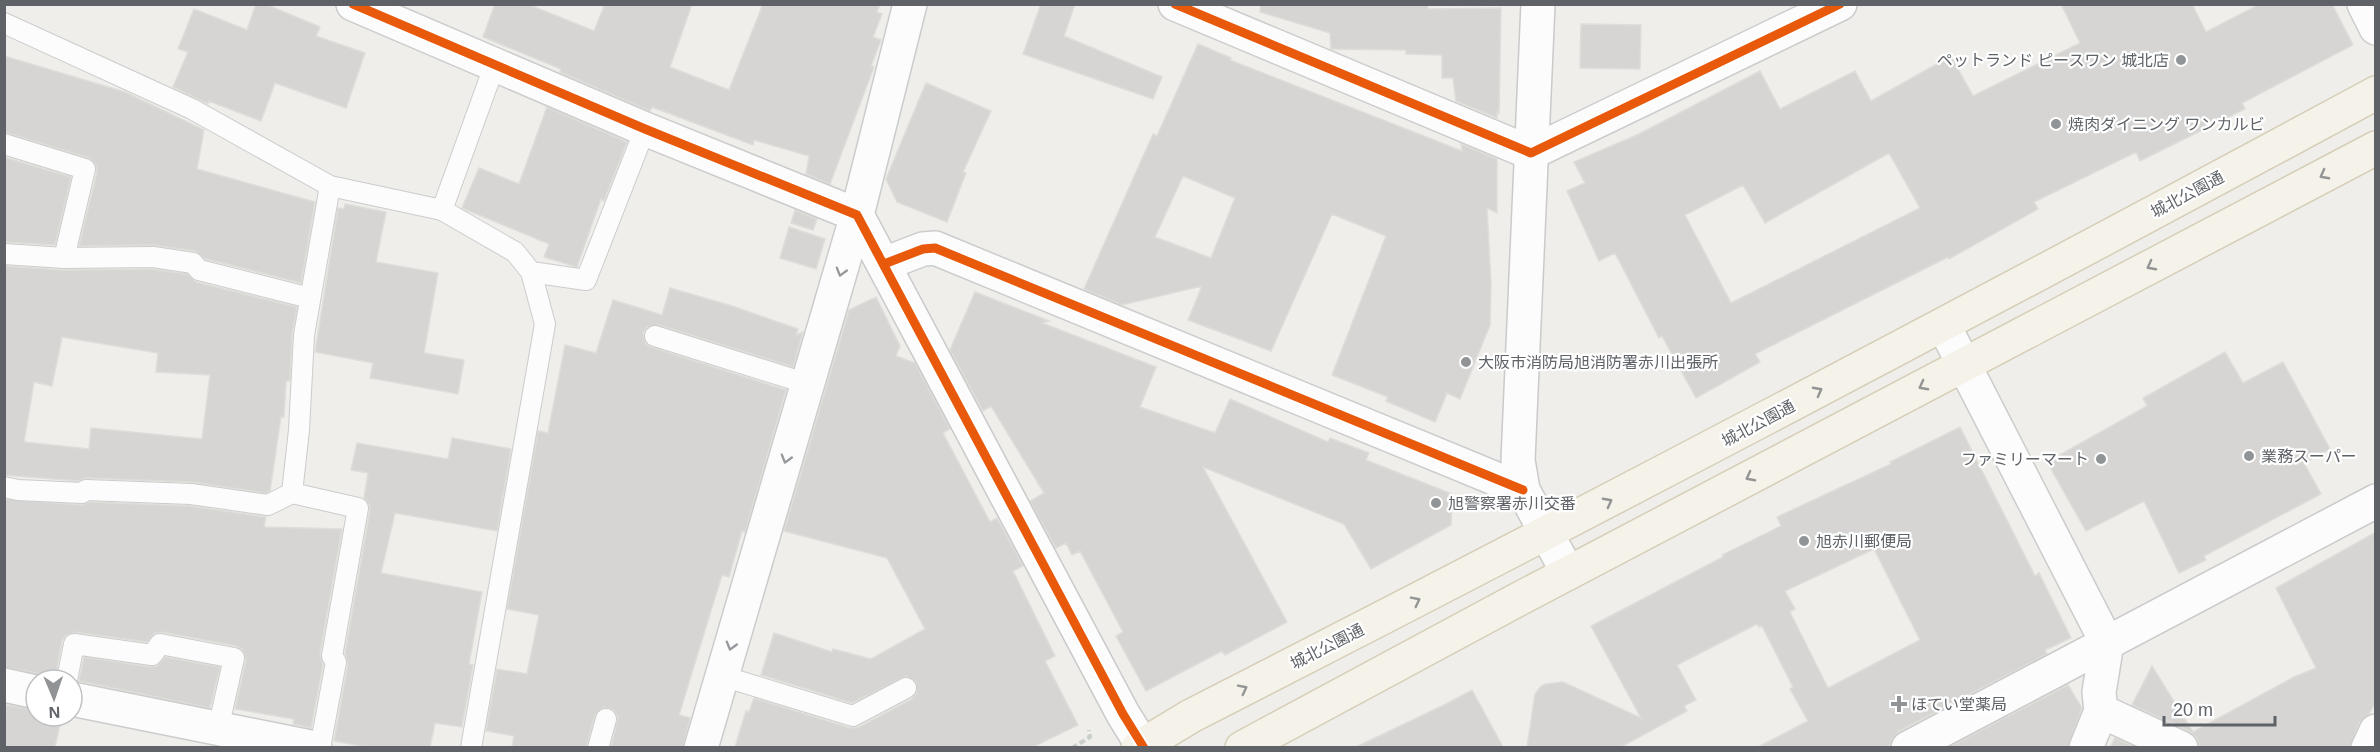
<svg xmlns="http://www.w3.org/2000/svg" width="2380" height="752" font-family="Helvetica,'Noto Sans JP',sans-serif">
<rect width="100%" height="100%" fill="#efeeea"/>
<path fill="#d6d5d3" stroke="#deddd9" stroke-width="1.5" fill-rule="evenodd" d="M256,4H265L320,27L316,36L365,53L346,108L275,83L261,121L209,101L208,104L173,87L188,52L178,49L194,9L247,30Z
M495,4H527L594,31L605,4H692L670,67L729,90L763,4H880L877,12L882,14L873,37L881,40L871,66L874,67L830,184L806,174L809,156L754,140L753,145L652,107L650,111L560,72L561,69L483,37Z
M1041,4H1075L1064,36L1162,77L1153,99L1023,54Z
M1261,4H1428V9L1501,8L1499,113L1497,112V118L1456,101L1453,78H1442V55L1406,54V50L1331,49L1330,33L1260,12Z
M2061,4H2192L2206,32L2260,4H2332L2353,45L2242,103L2245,109L2140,161L2136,152L2034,202L2038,209L1949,259L1948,257L1755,354L1760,362L1696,398L1662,336L1659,338L1615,253L1599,261L1567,191L1585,183L1574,162L1639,134L1760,71L1780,109L1855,71L1871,101L1951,56L1973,96L2080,43ZM1889,153L1920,208L1731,303L1685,215L1743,185L1765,223Z
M1581,24L1641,25L1640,69L1580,68Z
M1198,44L1231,58L1230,60L1462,151L1461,144L1497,159V213L1487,208L1491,284L1490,325L1460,399L1447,393L1435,422L1386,401L1388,397L1332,375L1386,236L1332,214L1271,351L1188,320L1202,286L1122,305L1084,289L1153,134L1157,136ZM1183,176L1235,198L1211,258L1155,237Z
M4,56L125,92L204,130L197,169L315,202L301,283L206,259L195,251L153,245L79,246L97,172L96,165L89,158L4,132Z
M926,83L991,111L963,172L966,173L947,222L897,202L886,179Z
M547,107L627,142L604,201L601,199L577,267L544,257L549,244L462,208L479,168L519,184Z
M4,157L71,177L55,245L4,242Z
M345,204L386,212L376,262L438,273L424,353L464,360L458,394L370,378L373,363L315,352L338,208L344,209Z
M795,210L817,219L813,230L791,223Z
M789,227L825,239L816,269L780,258Z
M4,266L63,270L152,269L187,274L196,282L297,307L292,334L290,381H286L284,417H281L270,491L266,493L192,482L86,478L78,481L4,475ZM62,337L158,353L156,372L210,375L202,439L91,428L89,449L24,442L34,382L52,386Z
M670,288L732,306L798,329L796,335L803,332L793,367L659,325L647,327L643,333L646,344L651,347L786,390L745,532L742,531L729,577L722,575L679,715L690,718L683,747H611L618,717L614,710L604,707L595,715L586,747H512L514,736L486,731L497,669L527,674L539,615L507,609L538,431L548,433L565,345L596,353L613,300L662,315Z
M975,292L1049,321L1042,323L1156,367L1140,407L1215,433L1230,399L1328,442L1330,438L1369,453L1366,460L1452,494L1451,525L1371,569L1344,524L1203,467L1287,622L1225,655L1222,651L1146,691L1116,636L1123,632L1080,551L1072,555L1066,543L1056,548L1030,501L1044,493L991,406L983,411L950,350Z
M876,297L900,346L896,356L915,363L950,429L943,433L990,522L997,518L1023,566L1013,571L1055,656L1045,661L1078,725L1033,747H735L746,711L749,712L754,698L850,728L859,727L912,699L916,694V682L906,676L852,703L761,675L774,633L832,652L833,649L871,659L925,629L887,558L784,531L849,310Z
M2225,352L2243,383L2283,362L2330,449L2304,463L2321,494L2204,556L2206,560L2179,573L2144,501L2086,531L2047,462L2147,406L2143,398Z
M1960,427L2035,576L2039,573L2071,638L2045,650L2047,654L1899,731L1892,739L1889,747H1758L1808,721L1790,689L1793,687L1762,626L1759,627L1757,624L1677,665L1696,700L1684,706L1687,711L1621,747H1527L1535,694L1541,686L1546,684L1563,682L1641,718L1591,626L1723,557L1722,555L1781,526L1777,517L1891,464L1890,462ZM1874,549L1920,640L1828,688L1790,612L1795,609L1785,591Z
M452,438L511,449L497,531L395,513L381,573L482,592L469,664L473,665L462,727L435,723L430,747H366L334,741L348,664L345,653L370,510L369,504L364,498L368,473L351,470L357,443L448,459Z
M4,499L81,505L90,502L190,506L266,517L264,527L342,529L320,654L323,665L311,728L293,724L294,719L235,709L246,660L242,649L236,646L162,632L155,633L147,642L75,632L65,636L62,641L55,680H50L40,674L4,667Z
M2376,532V701L2369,714L2359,723L2350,747H2200L2197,738L2189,731L2132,705L2152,666L2193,732L2294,677L2316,668L2276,588Z
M84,657L151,667L157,666L165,657L220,667L210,708L79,681Z
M2068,685L2082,708L2068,747H1949Z
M1472,690L1503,747H1356L1446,704Z
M6,705L36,710V716H62L55,747H4Z
M2115,738L2135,747H2110Z"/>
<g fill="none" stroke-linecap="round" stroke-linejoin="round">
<g stroke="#cbcccc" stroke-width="22">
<path id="lane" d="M4,23L192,109L330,186L442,210L515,252L531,272L545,324L471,748
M4,144L85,169L64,258
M442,210L495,64
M4,254L64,258L153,257L193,263L199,270L310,298
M531,272L586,280L645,129
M655,336L808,384
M4,487L18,490L82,493L86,490L191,494L268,505L292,493
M722,676L853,716L906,688
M67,680L74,644L152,655L160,644L234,658L218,729
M320,748L336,662L332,656L358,508L292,493L299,430L304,335L330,186
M598,748L606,719"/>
</g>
<g stroke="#cbcccc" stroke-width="36">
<path id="street" d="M353,4L645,129L857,215
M1175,4L1531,153L1840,4
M2364,4L2376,28
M884,264L923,249L935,248L1523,490
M1944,326L2107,643L2099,692L2101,711L2086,748
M4,685L36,692
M72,699L315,748
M2101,711L2181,748
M701,748L857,215L910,4
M2368,748L2376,731"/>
</g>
<g stroke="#cacacb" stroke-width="36">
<path id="secondary" d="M1538,4L1518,460L1523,490L1568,573
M857,215L1123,714L1144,748
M1908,748L2376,501"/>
</g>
<g stroke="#d7ceb8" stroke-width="36">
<path id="primary" d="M1138,748L1191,716C1588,513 1983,305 2376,93
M1242,748L1517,600L2376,148"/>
</g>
<path stroke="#cacfcc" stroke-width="4" stroke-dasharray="6 3" stroke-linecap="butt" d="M1072,748L1090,737L1089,730"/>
<use href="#lane" stroke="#fdfcfc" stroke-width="20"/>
<use href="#street" stroke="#fdfcfc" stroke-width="33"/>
<use href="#secondary" stroke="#fdfcfc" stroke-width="33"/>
<use href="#primary" stroke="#f4f2e9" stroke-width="33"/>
<g stroke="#fff" stroke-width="13">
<path id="cycleway" d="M353,4L645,129L857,215L1123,714L1144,748
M1175,4L1531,153L1840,4
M884,264L923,249L935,248L1523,490"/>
</g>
<use href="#cycleway" stroke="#e8590c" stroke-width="9"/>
</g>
<defs><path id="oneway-chevron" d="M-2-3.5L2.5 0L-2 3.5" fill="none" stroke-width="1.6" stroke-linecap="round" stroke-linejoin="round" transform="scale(1.5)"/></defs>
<g stroke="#939595">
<use href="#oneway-chevron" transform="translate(2324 175) rotate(152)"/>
<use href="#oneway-chevron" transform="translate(2151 266) rotate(152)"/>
<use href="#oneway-chevron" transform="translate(1923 386) rotate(152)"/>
<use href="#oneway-chevron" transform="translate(1818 391) rotate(-28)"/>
<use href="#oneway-chevron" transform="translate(1750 477) rotate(152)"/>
<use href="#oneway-chevron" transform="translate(1608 502) rotate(-28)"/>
<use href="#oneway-chevron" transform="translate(1416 601) rotate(-27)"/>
<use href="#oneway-chevron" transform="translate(1243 689) rotate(-27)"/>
</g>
<g stroke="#96999c">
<use href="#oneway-chevron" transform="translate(841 272) rotate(106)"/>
<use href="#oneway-chevron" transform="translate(786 459) rotate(106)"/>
<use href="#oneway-chevron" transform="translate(731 646) rotate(106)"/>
</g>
<g fill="#919496" stroke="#fff" stroke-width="2">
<circle cx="2181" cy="60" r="6"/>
<circle cx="2056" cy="124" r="6"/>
<circle cx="1466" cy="362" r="6"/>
<circle cx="2249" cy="456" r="6"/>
<circle cx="2101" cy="459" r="6"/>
<circle cx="1436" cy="503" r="6"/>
<circle cx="1804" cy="541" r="6"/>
<path d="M1896 695h6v6h6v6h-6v6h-6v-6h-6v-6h6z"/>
</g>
<g text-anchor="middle" stroke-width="4.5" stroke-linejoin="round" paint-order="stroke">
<g font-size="16" fill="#5f6368" stroke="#fff" text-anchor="start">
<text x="2169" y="66" text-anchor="end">ペットランド ピースワン 城北店</text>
<text x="2068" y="130">焼肉ダイニング ワンカルビ</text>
<text x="1478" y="368">大阪市消防局旭消防署赤川出張所</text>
<text x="2261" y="462">業務スーパー</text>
<text x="2089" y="465" text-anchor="end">ファミリーマート</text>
<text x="1448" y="509">旭警察署赤川交番</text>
<text x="1816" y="547">旭赤川郵便局</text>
<text x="1911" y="710">ほてい堂薬局</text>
</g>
<g font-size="16" fill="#5f6368" stroke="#fff">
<text transform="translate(2187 194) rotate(-28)" y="6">城北公園通</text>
<text transform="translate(1758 423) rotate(-28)" y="6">城北公園通</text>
<text transform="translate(1327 646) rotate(-27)" y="6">城北公園通</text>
</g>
</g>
<rect width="2380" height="752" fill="none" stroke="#5f6368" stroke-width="12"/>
<g transform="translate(54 698) rotate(178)"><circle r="28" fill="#ffffff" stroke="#bfc1c3" stroke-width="1.5"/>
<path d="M0-4.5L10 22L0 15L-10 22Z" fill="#919496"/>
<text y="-9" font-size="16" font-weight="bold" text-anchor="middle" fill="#5f6368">N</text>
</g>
<path d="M2164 716v9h111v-9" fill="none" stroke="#5f6368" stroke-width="3"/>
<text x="2173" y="716" font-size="18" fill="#5f6368" stroke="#ffffff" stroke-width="4.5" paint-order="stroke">20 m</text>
</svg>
